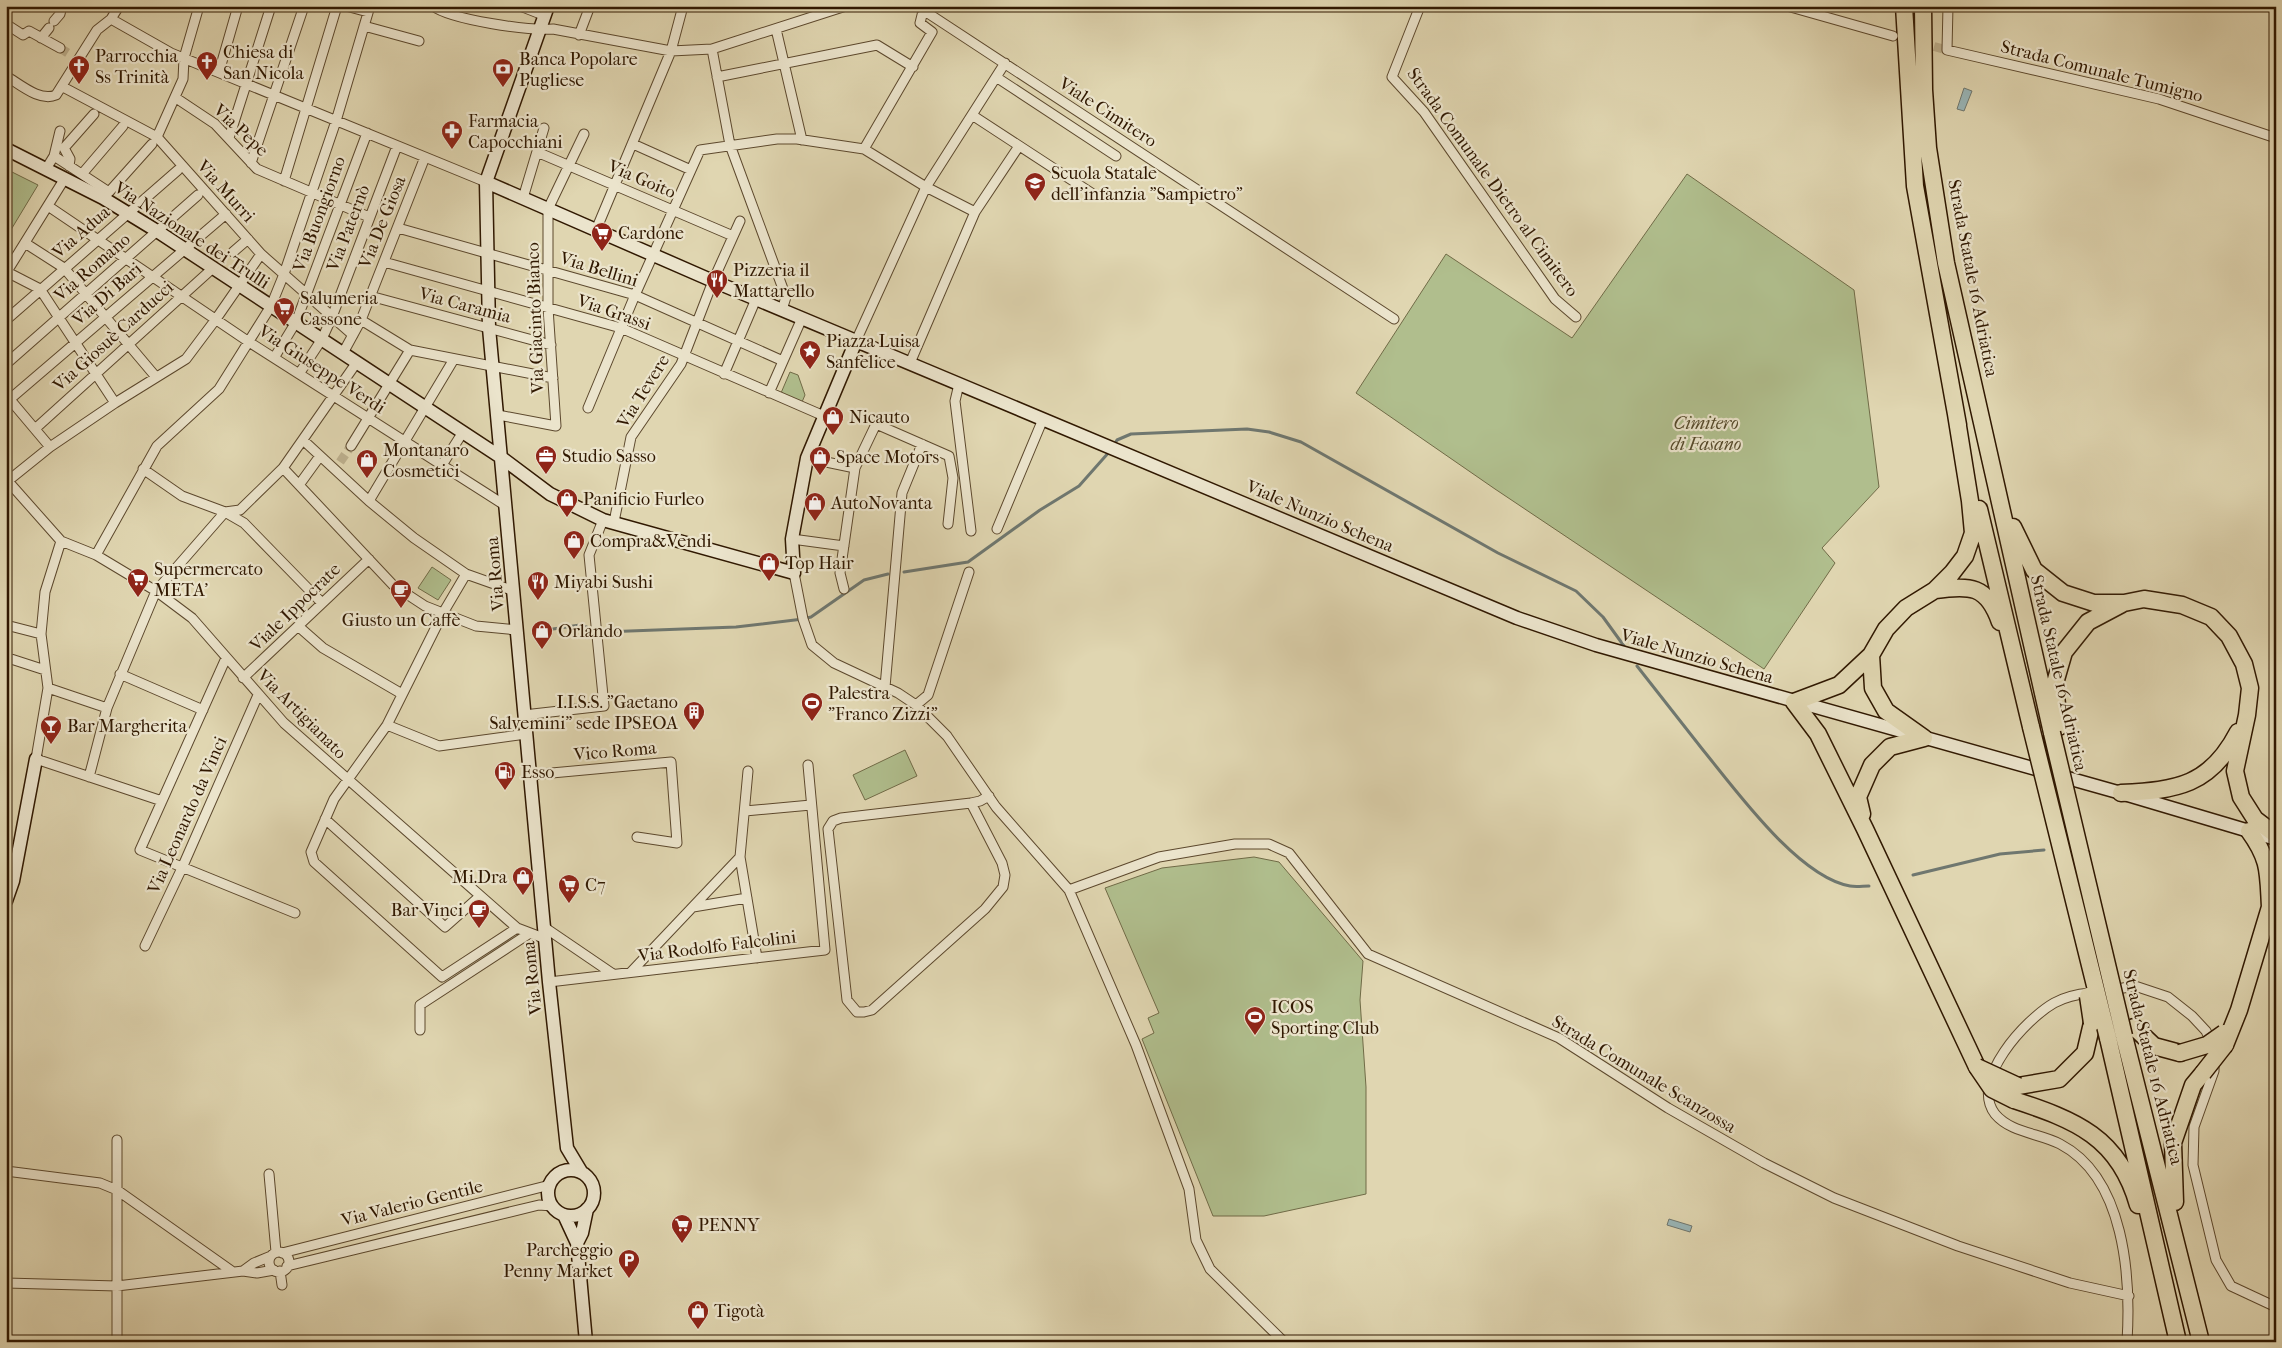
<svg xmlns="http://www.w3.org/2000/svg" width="2282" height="1348" font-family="'IM FELL French Canon',serif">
<rect width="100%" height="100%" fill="#e0d6b1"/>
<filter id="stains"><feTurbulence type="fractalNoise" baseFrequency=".004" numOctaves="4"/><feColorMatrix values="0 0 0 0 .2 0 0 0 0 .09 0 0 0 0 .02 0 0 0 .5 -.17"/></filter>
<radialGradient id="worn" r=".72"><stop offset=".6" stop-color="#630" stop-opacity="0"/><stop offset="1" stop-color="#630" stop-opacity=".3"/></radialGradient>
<path fill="#b0be8d" stroke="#706b47" d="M6,169L38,185L6,238Z
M1687,174L1854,290L1879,487L1822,548L1835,563L1764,669L1495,489L1356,393L1446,254L1572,338Z
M790,372L798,375L805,395L802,402L781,393Z
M432,567L451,580L438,600L418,588Z
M905,750L917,776L865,800L853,775Z
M1254,857L1279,862L1363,961L1360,1000L1366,1087V1194L1264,1216H1213L1142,1039L1154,1033L1148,1018L1159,1013L1105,888L1162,868Z"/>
<path fill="#99b6b8" stroke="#6f776f" d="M1964,88L1972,91L1964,111L1957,109Z
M1669,1219L1692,1226L1690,1232L1667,1225Z"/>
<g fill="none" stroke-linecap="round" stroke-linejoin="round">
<path stroke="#6f776f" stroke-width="3" d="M1114,445L1117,440L1131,434L1247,429L1269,432L1301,442L1498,553L1576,591L1603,617L1624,646
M904,572L968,562L1040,510L1079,486L1110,451
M553,629L580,625L589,628
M603,632L736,627L803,619L811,617L864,580L888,574
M1637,666C1659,694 1681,722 1703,750C1735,789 1798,877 1850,886C1856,887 1863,886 1869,886
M1913,875L2000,854L2044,850"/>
<path stroke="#bdb08e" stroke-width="9" stroke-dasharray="9 4.5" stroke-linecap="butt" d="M1921,43L1947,50
M60,48L71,55
M340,462L351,446"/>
<g stroke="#5c482d" stroke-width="11">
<path id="street" d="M119,6L111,19L171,53L486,182
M346,6L368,12
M433,6C451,20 530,31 553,29L671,51L712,49L846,6
M520,6L543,15
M917,6L1394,319
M1420,6L1392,77L1424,112L1555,299L1576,317
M1787,6L1893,36
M1948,6L1947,50L2159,99L2276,138
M54,21L60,14L62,6
M6,24L23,35L29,31L60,48
M364,26L419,41
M776,29L802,140
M579,35L590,6
M41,38L49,28
M712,49L730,145L786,297L782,310
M219,72L238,6
M6,76C21,85 40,102 56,95L97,30L111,19
M717,77L877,45L913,67
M996,77L1116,156
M63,87L157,137L261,254L353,335
M176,98L215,124L257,169L369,217
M972,115L1093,194
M157,137L183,79L184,58L199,6
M229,138L271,6
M633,144L691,170
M864,149L932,32L920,23L923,11
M537,152L733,236
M54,156L109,192L152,144
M251,163L304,6
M69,166L70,159L64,148L94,114
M46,169L54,156L60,131
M82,174L123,126
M284,181L337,6
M523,198L544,128
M48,206L249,342L506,506
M398,228L635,295L783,361
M596,230L671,51L683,6
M25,243L64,268L156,377
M233,252L248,239
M384,262L621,328L824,416
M7,272L40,289L115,403
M6,273L65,178
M370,296L551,345
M6,320L178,170
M361,320L410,350L553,378
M856,341L926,187L1005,63
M343,353L361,320L425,157
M274,358L296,322L367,133
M910,363L975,212L1019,146
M6,364L198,195
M299,374L322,339L332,317L397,146
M724,374L756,299
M959,384L955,401L971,531
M769,393L802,318
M7,396L50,447
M10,399L226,214
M588,408L635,295L700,150L777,139H797L864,149L926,187L975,212
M498,415L556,426L548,308V209L584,134
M36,428L213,268
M303,440L369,501L414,538L466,574L514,591
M351,446L410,350
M807,458L855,468
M442,465L463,432
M283,468L393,585L425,606L476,626L517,630
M143,469L182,496L225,512L244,523L322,603
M6,479L61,541L96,555L156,591L192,618L284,723L517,928L546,939
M9,480L50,447L115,403L186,359L216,319L261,254
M299,485L320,456
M369,501L454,359
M614,522L631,437L681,364L713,281L740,221
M997,529L1043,419
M792,539L844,546
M61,541L45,592L41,634L48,688L36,759L162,801
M96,555L157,446L219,389L271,306L284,274L336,121L370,6
M794,573L803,619L812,645L834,663L898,693L916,705L947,736L996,807L1069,890L1136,1045L1189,1189L1196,1240L1210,1269L1284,1342
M466,574L443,613L387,725L334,799L311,852L314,862L442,977L517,928
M844,589L840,573L855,468L876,424L949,456L953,478L948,524
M6,625L41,634
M298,626L323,648L402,694
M6,653L8,658L45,670
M226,658L140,850L295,913
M120,674L203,710
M243,678L369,559
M885,687L902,493L922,444
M48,688L107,708
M916,705L928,695L969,572
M524,715L604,706L589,555L603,520
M387,725L439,746L526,734
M748,771L740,857L757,958
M530,775L671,762L677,843L637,837
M89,777L107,708L156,591L225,512L240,510L283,468L357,362
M971,803L1002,863L1005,875L1003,887L985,909L872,1010L864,1012H857L847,1000L828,829L833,821L841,818L971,803L980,801L989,796
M745,811L811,805
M325,819L445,927L480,896
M1069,890L1159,857L1235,844H1269L1289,853L1368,954L1559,1038L1668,1108L1764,1163L1834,1198L1958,1246L2070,1283L2129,1296
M693,907L747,898
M544,927L613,974
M145,946L182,868L258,695
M631,972L740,857
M549,982L825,950L808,765
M2111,990L2135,986L2168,997L2192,1016L2206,1031L2212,1044
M2090,993C2078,994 2065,997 2054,1003C2026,1019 1969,1080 1995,1114C2011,1133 2039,1133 2060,1144C2125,1178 2131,1277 2127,1342
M420,1030V1005L530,933
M2214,1061V1071L2194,1127L2193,1165L2216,1260L2231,1286L2276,1307
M6,1171L100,1183L117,1190L233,1272
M269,1174L276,1252
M269 1262a10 10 0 1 1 20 0a10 10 0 1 1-20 0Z
M282,1253L550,1185
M271,1256L254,1263L243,1271L257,1273L274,1270
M287,1266L539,1205L552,1206
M280,1271L282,1285
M6,1283L117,1286L243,1271
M117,1342V1140"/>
</g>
<g stroke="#301801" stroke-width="15">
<path id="secondary" d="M548,6L486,182L489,328L549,982L567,1148L582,1173
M6,149L103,198L157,231L502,458L550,494L603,520L794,573L792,539L807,458L856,341
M486,182L713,281L1517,618L1596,645L2121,793L2276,839
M6,901L13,881L36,759
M548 1193a23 23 0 1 1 46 0a23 23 0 1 1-46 0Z
M564,1215L577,1243L582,1233L587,1209
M577,1243L586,1342"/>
</g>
<g stroke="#301801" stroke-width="19">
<path id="highway" d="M1904,6L1915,186L1958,425
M1923,6L1924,90L1928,148L1946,263L2052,733
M1956,414L1970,501L1973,533L1965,556L1952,573L1935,590L1906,608L1886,629L1871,655L1839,685L1794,702L1818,734L1865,829L1977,1067
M1979,509L2031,727
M2013,527L2034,570L2063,593L2094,603H2124L2144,599L2182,605L2211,617L2229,636L2244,664L2250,688L2247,715L2235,771L2241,797L2255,819L2276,835
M1935,590C1970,585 1987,585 2000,622
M1871,655L1873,688L1886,711L1924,738
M2059,727L2055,683L2064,652L2088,622L2122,604
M2121,793C2177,790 2210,786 2238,732
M1862,814L1858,797L1872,765L1890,747L1924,738
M2249,831C2270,860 2268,872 2270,907
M2134,1027L2154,1046L2180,1053
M2124,1036L2201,1342
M2108,1038L2178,1342
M2225,1045L2239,1010L2270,907L2276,898
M2018,1086L2059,1079L2085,1053L2092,1023
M2014,1100C2075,1120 2119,1137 2138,1205
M2175,1202L2173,1143L2193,1085L2203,1073"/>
</g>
<use href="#street" stroke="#ebe4cc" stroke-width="9"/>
<use href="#secondary" stroke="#ebe4cc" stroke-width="12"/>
<use href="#highway" stroke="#e0d6b1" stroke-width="16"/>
<g stroke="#301801" stroke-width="19" stroke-linecap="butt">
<path id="highway-bridge" d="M2031,727L2108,1038
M2052,733L2124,1036
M2088,996L2092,1023
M2180,1053L2207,1045L2224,1033
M1977,1067L1992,1089L2014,1100
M1977,1067L2018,1086
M2203,1073L2225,1045"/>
</g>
<use href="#highway-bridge" stroke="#e0d6b1" stroke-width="16"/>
</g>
<defs>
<g id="church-pin" transform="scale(1.125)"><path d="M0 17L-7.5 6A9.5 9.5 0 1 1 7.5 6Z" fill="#8f2418" stroke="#ebe4cc"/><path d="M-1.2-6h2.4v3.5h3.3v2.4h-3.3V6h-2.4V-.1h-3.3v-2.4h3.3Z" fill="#fff"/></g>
<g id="bank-pin" transform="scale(1.125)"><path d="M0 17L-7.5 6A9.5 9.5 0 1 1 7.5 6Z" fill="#8f2418" stroke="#ebe4cc"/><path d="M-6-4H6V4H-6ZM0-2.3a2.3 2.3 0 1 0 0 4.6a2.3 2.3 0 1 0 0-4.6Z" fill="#fff"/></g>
<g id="pharmacy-pin" transform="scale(1.125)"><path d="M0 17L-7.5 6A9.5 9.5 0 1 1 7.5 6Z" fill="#8f2418" stroke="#ebe4cc"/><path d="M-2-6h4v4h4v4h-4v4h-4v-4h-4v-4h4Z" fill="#fff"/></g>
<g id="school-pin" transform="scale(1.125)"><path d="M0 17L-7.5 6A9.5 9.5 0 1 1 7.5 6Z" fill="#8f2418" stroke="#ebe4cc"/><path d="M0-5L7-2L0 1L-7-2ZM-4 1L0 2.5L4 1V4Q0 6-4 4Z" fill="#fff"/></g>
<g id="supermarket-pin" transform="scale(1.125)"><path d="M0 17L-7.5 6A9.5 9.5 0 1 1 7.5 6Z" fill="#8f2418" stroke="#ebe4cc"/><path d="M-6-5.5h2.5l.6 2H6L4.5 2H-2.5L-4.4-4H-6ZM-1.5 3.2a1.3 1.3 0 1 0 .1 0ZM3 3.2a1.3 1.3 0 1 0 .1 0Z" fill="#fff"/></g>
<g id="restaurant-pin" transform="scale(1.125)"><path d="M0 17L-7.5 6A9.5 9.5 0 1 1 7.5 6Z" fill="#8f2418" stroke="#ebe4cc"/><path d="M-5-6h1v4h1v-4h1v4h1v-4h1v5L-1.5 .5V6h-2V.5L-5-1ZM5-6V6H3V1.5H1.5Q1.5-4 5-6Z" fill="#fff"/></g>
<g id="sight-pin" transform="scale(1.125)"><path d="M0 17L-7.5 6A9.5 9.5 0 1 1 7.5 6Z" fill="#8f2418" stroke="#ebe4cc"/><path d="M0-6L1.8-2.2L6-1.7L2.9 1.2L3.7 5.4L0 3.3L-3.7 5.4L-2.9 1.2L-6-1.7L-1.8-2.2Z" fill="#fff"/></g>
<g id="shop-pin" transform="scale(1.125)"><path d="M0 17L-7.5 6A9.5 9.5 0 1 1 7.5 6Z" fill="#8f2418" stroke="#ebe4cc"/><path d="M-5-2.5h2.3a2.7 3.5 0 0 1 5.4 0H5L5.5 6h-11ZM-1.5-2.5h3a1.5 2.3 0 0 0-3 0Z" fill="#fff"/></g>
<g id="office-pin" transform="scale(1.125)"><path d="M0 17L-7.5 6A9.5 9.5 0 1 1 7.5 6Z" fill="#8f2418" stroke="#ebe4cc"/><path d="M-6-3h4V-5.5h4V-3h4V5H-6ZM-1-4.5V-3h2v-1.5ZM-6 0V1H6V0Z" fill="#fff"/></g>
<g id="cafe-pin" transform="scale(1.125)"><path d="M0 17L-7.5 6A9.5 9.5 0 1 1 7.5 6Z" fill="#8f2418" stroke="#ebe4cc"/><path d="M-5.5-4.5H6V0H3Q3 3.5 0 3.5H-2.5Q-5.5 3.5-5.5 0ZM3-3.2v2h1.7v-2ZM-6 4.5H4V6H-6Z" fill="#fff"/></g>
<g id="stadium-pin" transform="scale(1.125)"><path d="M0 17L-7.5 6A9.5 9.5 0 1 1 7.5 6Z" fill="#8f2418" stroke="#ebe4cc"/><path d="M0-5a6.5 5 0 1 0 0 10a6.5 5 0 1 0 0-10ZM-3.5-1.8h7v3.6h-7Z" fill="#fff"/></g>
<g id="building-pin" transform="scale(1.125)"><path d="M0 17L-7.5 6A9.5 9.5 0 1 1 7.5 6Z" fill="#8f2418" stroke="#ebe4cc"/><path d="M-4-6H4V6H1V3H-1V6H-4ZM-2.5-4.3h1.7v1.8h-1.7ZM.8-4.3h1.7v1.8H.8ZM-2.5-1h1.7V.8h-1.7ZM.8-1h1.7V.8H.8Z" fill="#fff"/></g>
<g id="bar-pin" transform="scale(1.125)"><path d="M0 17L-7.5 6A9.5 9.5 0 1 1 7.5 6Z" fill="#8f2418" stroke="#ebe4cc"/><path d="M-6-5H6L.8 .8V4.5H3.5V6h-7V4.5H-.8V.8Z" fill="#fff"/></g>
<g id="fuel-pin" transform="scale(1.125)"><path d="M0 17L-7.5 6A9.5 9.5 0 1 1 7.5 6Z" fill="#8f2418" stroke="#ebe4cc"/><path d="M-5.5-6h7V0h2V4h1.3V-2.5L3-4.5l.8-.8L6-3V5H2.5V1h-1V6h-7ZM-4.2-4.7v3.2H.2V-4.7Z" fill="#fff"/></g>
<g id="parking-pin" transform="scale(1.125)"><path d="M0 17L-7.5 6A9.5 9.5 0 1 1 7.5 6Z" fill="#8f2418" stroke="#ebe4cc"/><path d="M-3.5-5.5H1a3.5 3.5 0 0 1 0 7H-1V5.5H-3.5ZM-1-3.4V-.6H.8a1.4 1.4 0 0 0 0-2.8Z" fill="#fff"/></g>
</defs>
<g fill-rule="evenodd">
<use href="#church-pin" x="207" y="62"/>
<use href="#church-pin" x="79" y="66"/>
<use href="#bank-pin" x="503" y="69"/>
<use href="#pharmacy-pin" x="452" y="131"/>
<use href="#school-pin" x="1035" y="183"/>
<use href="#supermarket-pin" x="602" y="233"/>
<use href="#restaurant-pin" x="717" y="280"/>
<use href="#supermarket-pin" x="284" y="308"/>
<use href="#sight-pin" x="810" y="351"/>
<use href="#shop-pin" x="833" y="417"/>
<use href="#office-pin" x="546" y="456"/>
<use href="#shop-pin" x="820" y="457"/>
<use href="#shop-pin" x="367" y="460"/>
<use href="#shop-pin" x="567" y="499"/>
<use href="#shop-pin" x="815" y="503"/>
<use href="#shop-pin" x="574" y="541"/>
<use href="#shop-pin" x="769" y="563"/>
<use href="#supermarket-pin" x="138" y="579"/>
<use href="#restaurant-pin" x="538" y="582"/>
<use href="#cafe-pin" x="401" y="590"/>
<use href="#shop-pin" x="542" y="631"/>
<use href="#stadium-pin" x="812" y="703"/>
<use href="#building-pin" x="694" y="712"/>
<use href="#bar-pin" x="51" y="726"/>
<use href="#fuel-pin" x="505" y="772"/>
<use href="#shop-pin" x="523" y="877"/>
<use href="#supermarket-pin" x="569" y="885"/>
<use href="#cafe-pin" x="479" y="910"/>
<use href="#stadium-pin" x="1255" y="1017"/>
<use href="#supermarket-pin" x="682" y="1225"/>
<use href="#parking-pin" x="629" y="1260"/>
<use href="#shop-pin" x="698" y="1311"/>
</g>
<g text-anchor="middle" stroke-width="4.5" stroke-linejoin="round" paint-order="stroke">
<g font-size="18" fill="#301801" stroke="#ebe4cc" text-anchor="start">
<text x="223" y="58">Chiesa di<tspan x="223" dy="21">San Nicola</tspan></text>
<text x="95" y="62">Parrocchia<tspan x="95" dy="21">Ss Trinità</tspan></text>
<text x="519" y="65">Banca Popolare<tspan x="519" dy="21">Pugliese</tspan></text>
<text x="468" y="127">Farmacia<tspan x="468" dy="21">Capocchiani</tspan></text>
<text x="1051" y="179">Scuola Statale<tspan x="1051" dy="21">dell'infanzia "Sampietro"</tspan></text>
<text x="618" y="239">Cardone</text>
<text x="733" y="276">Pizzeria il<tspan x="733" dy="21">Mattarello</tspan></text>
<text x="300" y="304">Salumeria<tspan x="300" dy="21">Cassone</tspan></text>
<text x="826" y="347">Piazza Luisa<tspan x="826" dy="21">Sanfelice</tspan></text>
<text x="849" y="423">Nicauto</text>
<text x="383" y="456">Montanaro<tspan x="383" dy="21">Cosmetici</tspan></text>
<text x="562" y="462">Studio Sasso</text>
<text x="836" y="463">Space Motors</text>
<text x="583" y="505">Panificio Furleo</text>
<text x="831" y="509">AutoNovanta</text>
<text x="590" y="547">Compra&amp;Vendi</text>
<text x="785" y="569">Top Hair</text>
<text x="154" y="575">Supermercato<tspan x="154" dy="21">META'</tspan></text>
<text x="554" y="588">Miyabi Sushi</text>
<text x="401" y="626" text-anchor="middle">Giusto un Caffè</text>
<text x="558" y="637">Orlando</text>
<text x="828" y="699">Palestra<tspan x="828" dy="21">"Franco Zizzi"</tspan></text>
<text x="678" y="708" text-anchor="end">I.I.S.S. "Gaetano<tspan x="678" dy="21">Salvemini" sede IPSEOA</tspan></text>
<text x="67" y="732">Bar Margherita</text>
<text x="521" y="778">Esso</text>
<text x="507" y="883" text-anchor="end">Mi.Dra</text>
<text x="585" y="891">C7</text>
<text x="463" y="916" text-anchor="end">Bar Vinci</text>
<text x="1271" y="1013">ICOS<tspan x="1271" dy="21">Sporting Club</tspan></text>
<text x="698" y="1231">PENNY</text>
<text x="613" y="1256" text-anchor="end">Parcheggio<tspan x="613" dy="21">Penny Market</tspan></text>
<text x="714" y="1317">Tigotà</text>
</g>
<g font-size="18" fill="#301801" stroke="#ebe4cc">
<text transform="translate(2102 71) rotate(14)" y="6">Strada Comunale Tumigno</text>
<text transform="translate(1108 112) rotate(33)" y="6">Viale Cimitero</text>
<text transform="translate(241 130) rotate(43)" y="6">Via Pepe</text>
<text transform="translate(642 179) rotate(23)" y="6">Via Goito</text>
<text transform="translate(1493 182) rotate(54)" y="6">Strada Comunale Dietro al Cimitero</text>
<text transform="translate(226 191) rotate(48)" y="6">Via Murri</text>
<text transform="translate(319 214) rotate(-70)" y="6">Via Buongiorno</text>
<text transform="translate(382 222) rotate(-68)" y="6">Via De Giosa</text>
<text transform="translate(348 228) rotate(-69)" y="6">Via Paternò</text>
<text transform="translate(81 232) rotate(-41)" y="6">Via Adua</text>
<text transform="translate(192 235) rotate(33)" y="6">Via Nazionale dei Trulli</text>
<text transform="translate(92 267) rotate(-41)" y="6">Via Romano</text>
<text transform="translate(599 269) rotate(17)" y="6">Via Bellini</text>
<text transform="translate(1973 278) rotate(79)" y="6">Strada Statale 16 Adriatica</text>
<text transform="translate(107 294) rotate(-41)" y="6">Via Di Bari</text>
<text transform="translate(465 305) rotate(15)" y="6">Via Caramia</text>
<text transform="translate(614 312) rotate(19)" y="6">Via Grassi</text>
<text transform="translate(535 318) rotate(-92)" y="6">Via Giacinto Bianco</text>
<text transform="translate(113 336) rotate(-42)" y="6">Via Giosuè Carducci</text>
<text transform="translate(322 369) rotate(33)" y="6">Via Giuseppe Verdi</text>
<text transform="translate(643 391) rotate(-58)" y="6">Via Tevere</text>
<text transform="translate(1320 516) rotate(23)" y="6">Viale Nunzio Schena</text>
<text transform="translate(495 574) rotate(-95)" y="6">Via Roma</text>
<text transform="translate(295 607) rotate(-44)" y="6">Viale Ippocrate</text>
<text transform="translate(1697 656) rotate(16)" y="6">Viale Nunzio Schena</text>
<text transform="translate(2059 673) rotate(77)" y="6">Strada Statale 16 Adriatica</text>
<text transform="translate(302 714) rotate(45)" y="6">Via Artigianato</text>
<text transform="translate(615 751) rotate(-5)" y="6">Vico Roma</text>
<text transform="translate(187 815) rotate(-66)" y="6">Via Leonardo da Vinci</text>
<text transform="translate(717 946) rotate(-7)" y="6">Via Rodolfo Falcolini</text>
<text transform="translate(532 978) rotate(-96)" y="6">Via Roma</text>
<text transform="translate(2153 1067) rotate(76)" y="6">Strada Statale 16 Adriatica</text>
<text transform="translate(1644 1074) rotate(31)" y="6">Strada Comunale Scanzossa</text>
<text transform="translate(412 1203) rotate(-14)" y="6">Via Valerio Gentile</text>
</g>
<g font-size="18" font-style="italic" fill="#564a2b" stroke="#ebe4cc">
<text x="1706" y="429">Cimitero<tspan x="1706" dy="21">di Fasano</tspan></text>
</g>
</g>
<rect width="2282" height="1348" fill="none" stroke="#e0d6b1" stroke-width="25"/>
<rect x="8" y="8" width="2267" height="1333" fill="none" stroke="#301801" stroke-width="2.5"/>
<rect x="12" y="12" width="2257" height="1323" fill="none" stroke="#301801"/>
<rect width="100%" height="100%" filter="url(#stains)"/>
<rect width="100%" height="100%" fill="url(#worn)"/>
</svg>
